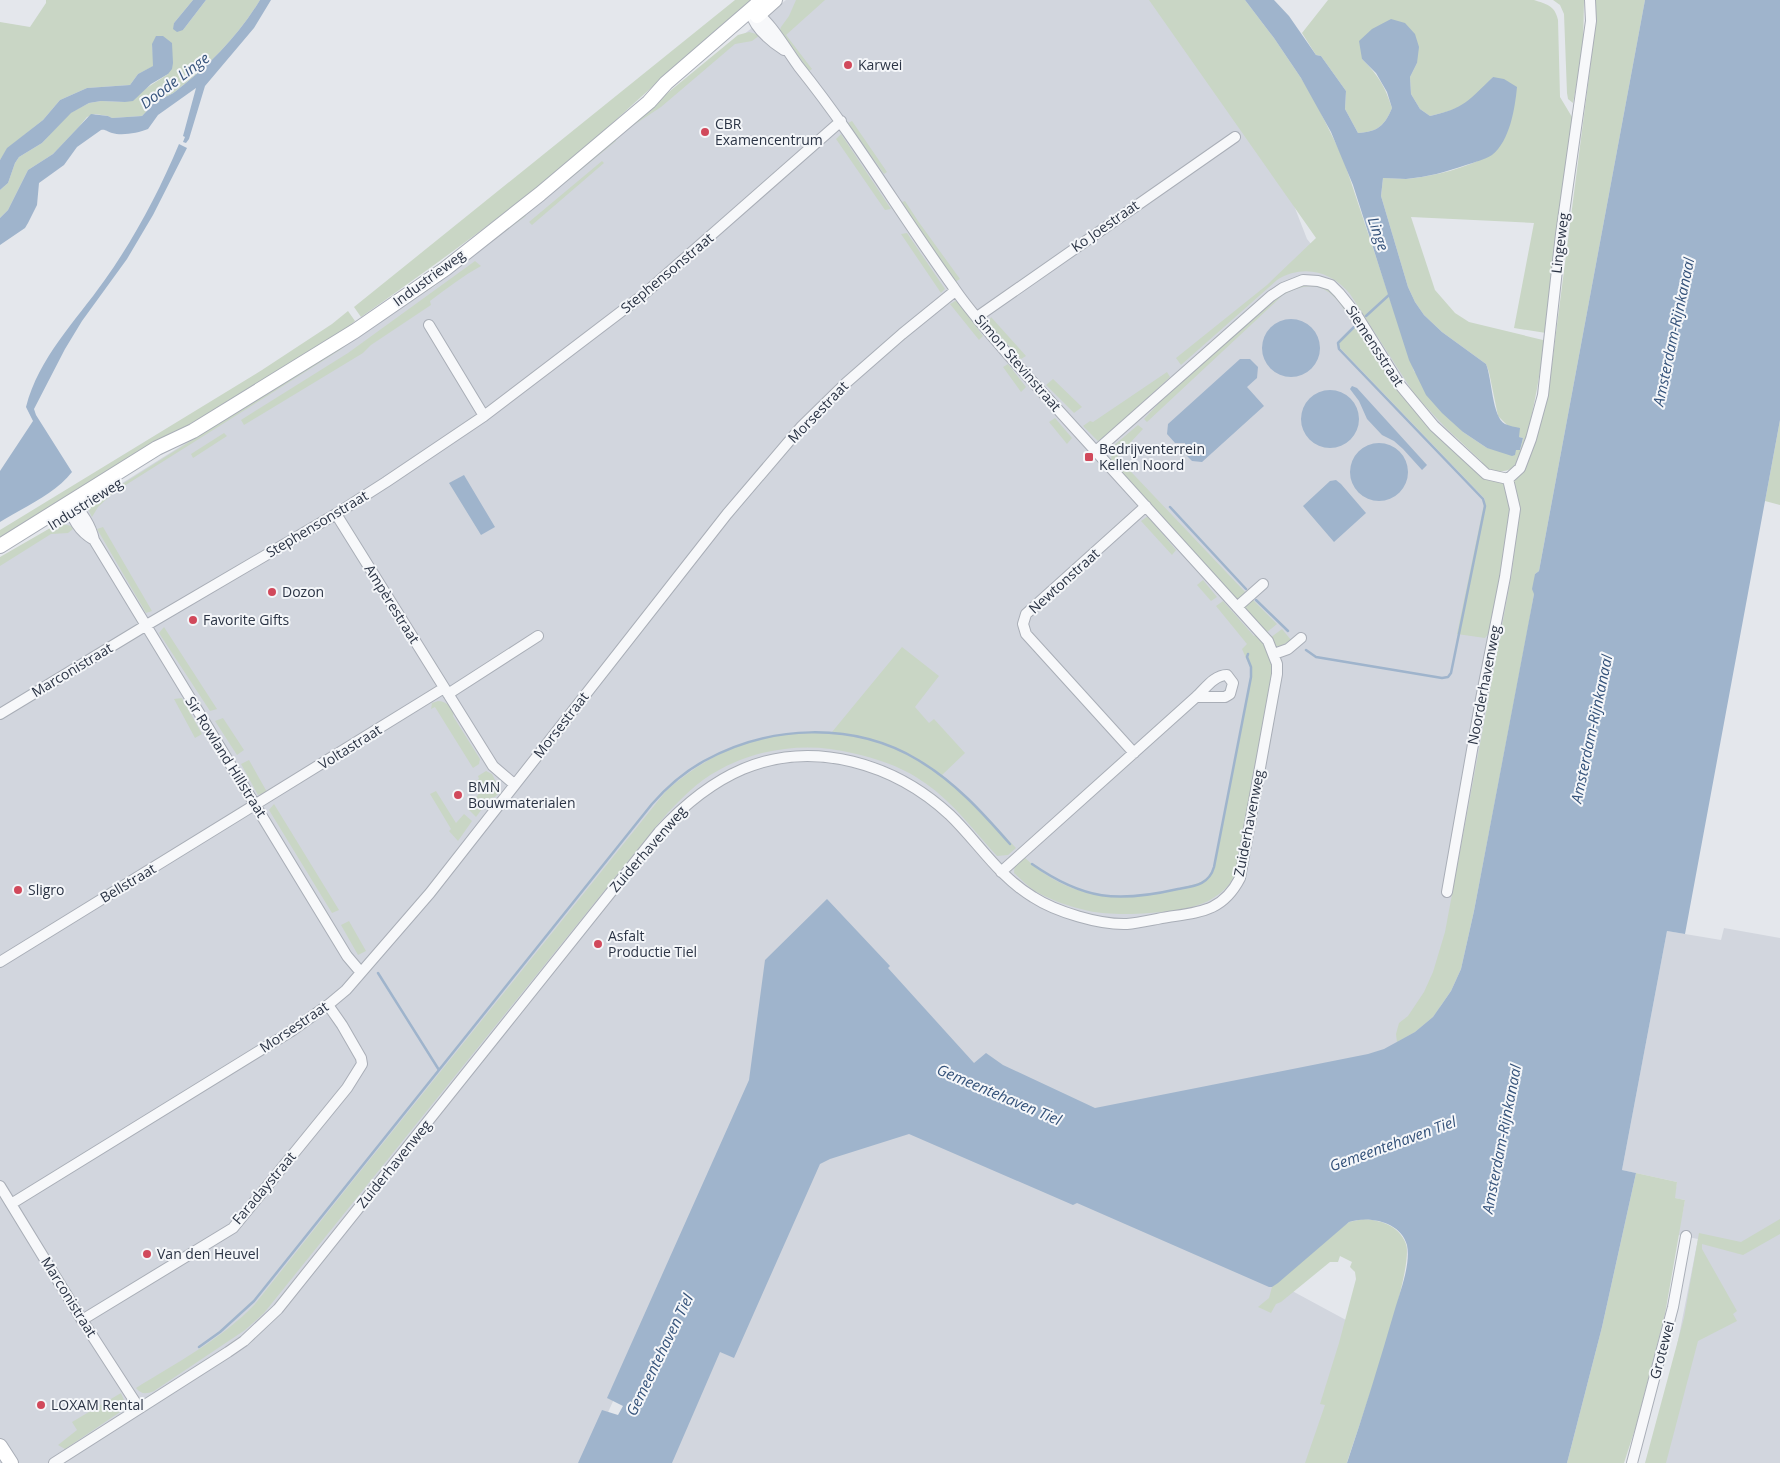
<svg xmlns="http://www.w3.org/2000/svg" width="1780" height="1463" font-family="'Open Sans',sans-serif">
<rect width="100%" height="100%" fill="#e4e7ec"/>
<path fill="#d2d6de" d="M786,0H1153L1281,172L1307,239L1397,351L1485,481L1536,507L1432,1047L1101,1115L757,1084L585,1463H0V560L435,286Z
M1724,928L1780,938V1463H1654L1698,1239L1678,1235L1685,1200L1674,1198L1677,1182L1622,1170L1667,931L1721,940Z
M911,1129L1268,1278L1370,1333L1318,1463H666L713,1342L818,1158Z"/>
<path fill="#c9d6c5" d="M46,0H193L174,23L183,30L206,0H260C238,36 210,65 176,91C169,97 161,97 155,102C150,106 147,112 142,116L112,118L108,116L95,114L87,117L78,128L53,154L28,170L8,210L0,218V190L8,183L15,163L19,157L42,143L70,113L89,103L101,101L125,102L168,74L152,44L154,66L138,74L130,85L87,88L60,100L43,120L8,148L0,160V22L30,27L46,3Z
M735,0H755C721,29 686,58 651,88C611,124 571,161 528,195C473,237 417,278 361,317L354,307Z
M796,0H825L786,35L812,69L809,71L780,30L781,27L789,16Z
M1149,0H1245L1274,38L1301,78L1312,95L1343,158L1414,371L1463,432L1487,448L1520,450L1523,438L1519,437L1498,416L1489,372L1486,364L1442,332L1424,315L1415,302L1408,287L1381,196L1383,178C1391,178 1399,179 1406,179C1436,176 1466,168 1492,154L1493,77C1486,84 1481,91 1474,97C1461,109 1446,112 1430,116L1420,109L1411,94L1410,77L1417,63L1362,59C1378,75 1385,86 1392,108C1385,125 1378,132 1358,133L1345,109L1346,91L1321,56L1316,55L1302,33L1328,0H1534C1546,4 1555,5 1558,20L1560,97L1572,117V124L1546,333L1514,328L1534,223L1411,217L1435,290L1455,313L1469,322L1543,340L1544,344C1540,373 1535,403 1528,431C1526,440 1524,453 1519,461C1512,473 1499,472 1488,471L1481,461L1446,428L1415,395L1350,294C1331,271 1303,264 1277,280L1181,365L1176,358L1267,285L1316,238Z
M1553,0H1584L1583,49L1573,103L1568,99L1567,93L1564,14L1560,5Z
M1595,0H1645L1539,571L1535,574L1534,594L1529,622L1474,911L1461,969L1451,991L1433,1017L1415,1032L1397,1042L1396,1034L1399,1023L1408,1016L1424,992L1433,972L1445,932L1512,572L1520,506L1513,489V483L1515,478L1530,456L1544,408L1552,364L1591,61L1595,25Z
M749,32L760,35L752,41L735,44L661,107L614,138L616,141L532,210L529,207L732,40L738,35Z
M852,121L887,172L884,174L848,123Z
M841,134L891,209L885,210L836,139Z
M602,161L604,163L532,225L529,222Z
M905,201L918,221L960,279L955,282C938,255 918,230 902,202Z
M523,212L526,216L481,249L430,289L376,322L340,350L113,493L98,507L92,517L89,511C93,502 96,498 105,495L200,435Z
M907,233L945,289L941,293L901,234Z
M475,261L481,266C463,276 447,288 430,301L431,305L371,345L363,353L244,425L241,420L348,353Z
M1315,282C1334,288 1349,303 1356,321L1354,325C1335,293 1321,274 1283,295L1147,422L1144,419L1160,402L1280,293L1296,285Z
M957,300L983,336L979,340L950,304Z
M348,311L355,321L348,327L251,388L0,541V530L262,370L332,324Z
M991,317L1026,356L1021,359L988,323Z
M1357,326L1389,377L1413,409L1506,486L1511,509L1510,521L1489,633L1485,638L1457,634L1485,499L1341,349L1337,345Z
M1008,364L1026,387L1021,392L1003,367Z
M1167,372L1170,377L1106,436L1098,441L1083,426L1090,421L1093,422Z
M1053,379L1082,407L1074,413L1046,385Z
M1055,418L1072,438L1067,444L1049,422Z
M1780,420V505L1765,501Z
M1138,425L1143,429L1117,457L1246,593L1237,600L1111,460L1112,447Z
M224,433L227,436L193,458L191,454Z
M1148,516L1176,550L1172,555L1141,521Z
M59,523L71,526L73,529L68,533L51,534L0,566V557Z
M103,527L152,611L146,613L97,529Z
M1203,580L1217,597L1211,601L1197,585Z
M1252,599L1277,624L1266,633L1244,608Z
M1223,601L1254,636L1260,631L1273,667L1236,872C1231,885 1222,893 1210,900C1186,914 1116,917 1089,911C1071,907 1050,900 1035,891C1027,886 1021,879 1014,873L1015,861L1022,855C1067,900 1122,904 1180,888C1190,885 1204,884 1210,874C1218,861 1219,842 1222,827C1233,777 1241,727 1250,678V667L1242,649L1247,644L1216,606Z
M164,627L217,709L210,711L159,633Z
M1282,629L1291,640L1279,647L1273,644L1270,638Z
M902,647L939,676L915,707L929,723L934,719L965,753L942,775L968,798L1016,848L1008,855L997,856C974,831 953,802 925,783C903,767 878,759 852,753C802,740 745,750 703,780C683,795 666,814 650,834L264,1313L245,1330L154,1391C146,1394 142,1395 136,1388C176,1363 222,1339 255,1304L347,1188L666,791C715,748 766,729 832,732Z
M182,698L202,734L195,738L174,699Z
M438,701C446,701 450,706 454,712L453,716L480,759L479,764L473,768L435,707L431,709L432,703Z
M223,718L244,750L237,755L215,721Z
M249,760L267,792L258,795L241,764Z
M486,771L492,774L498,786L499,792L495,797L490,798L476,817L468,809L480,792L474,782L479,779L478,776Z
M436,791L456,823L464,814L472,821L458,841L449,831L451,829L430,794Z
M274,804L339,910L332,913L269,810Z
M349,921L366,951L358,955L341,925Z
M1636,1173L1677,1182L1675,1198L1685,1200L1665,1314L1636,1426L1624,1463H1567L1602,1327Z
M1363,1219C1380,1220 1399,1225 1406,1244C1415,1270 1358,1428 1347,1463H1305L1325,1405L1320,1404L1339,1343L1356,1279L1355,1272L1350,1267L1352,1262L1340,1256L1338,1262H1330L1281,1302L1276,1304L1271,1313L1258,1307L1269,1298L1272,1287L1340,1229L1349,1222Z
M1780,1219V1234L1743,1255L1702,1244V1249L1737,1311L1733,1314L1737,1321L1698,1341L1666,1463H1645L1684,1318L1699,1233L1741,1242Z
M121,1393L126,1405L123,1410L65,1449L58,1445L77,1430L72,1422Z"/>
<path fill="#9fb4cc" d="M193,0H206L183,30L177,32L173,29L174,23Z
M260,0H271L254,28L205,86L189,139L186,143L183,142L185,137L183,136L196,88L158,115L148,129C138,133 122,136 112,133C107,132 106,129 101,130L77,147L64,165L39,183L37,205L28,223L25,228L0,245V218L8,210L28,170L53,154L91,114L108,116L112,118L142,116C147,112 150,105 155,102C161,97 169,97 176,91C210,65 238,36 260,0Z
M1245,0H1274L1289,16L1316,55L1321,56L1346,91L1345,109L1358,133C1378,132 1385,125 1392,108L1387,92L1376,73L1362,59L1359,41L1372,29L1391,19L1405,23L1415,34L1419,47L1417,63L1410,77L1411,94L1420,109L1430,116C1465,108 1468,101 1493,77L1504,79L1517,87C1515,108 1510,141 1492,155C1484,160 1475,162 1466,165C1446,172 1427,177 1406,179C1399,179 1391,178 1383,178L1381,196L1408,287L1415,302L1424,315L1442,332L1486,364C1492,378 1492,417 1505,424C1509,426 1516,427 1520,428L1519,437L1523,438L1520,450H1516L1515,455L1512,456L1487,448L1463,432L1442,413L1426,395L1409,360L1353,185L1331,132L1301,78L1274,38Z
M1645,0H1780V420L1685,934L1667,931L1622,1170L1636,1173L1602,1327L1567,1463H1347C1364,1412 1380,1361 1395,1309C1400,1292 1411,1264 1407,1245C1401,1222 1369,1215 1349,1222L1278,1283L1272,1287H1269L1077,1203L1073,1205L909,1134L830,1159L820,1164L734,1358L720,1352L672,1463H578L602,1410L618,1415L623,1406L607,1398L749,1080L765,960L827,899L890,966L888,968L974,1063L986,1053L1003,1065L1095,1108L1368,1054L1384,1049L1415,1032L1433,1017L1451,991L1461,969L1474,911L1534,594L1532,589L1535,574L1539,571Z
M156,36H163L172,43L173,63L172,69L168,74L151,84L133,101L125,102L101,101L89,103L71,113L42,143L19,157L15,163L8,183L0,190V160L7,148L43,120L60,100L87,88L130,85L138,74L153,66L152,44Z
M179,144L187,148L153,215L127,259L82,321L65,349L34,409L36,415L72,472C55,494 24,507 0,522V471L33,421L26,407C39,357 75,322 104,281C134,239 159,192 179,144Z
M1262 348a29 29 0 1 1 58 0a29 29 0 1 1-58 0Z
M1240,359H1250L1258,367L1257,378L1247,387L1264,406L1202,462L1192,461L1184,453L1185,443H1175L1167,434L1168,424Z
M1352,386L1357,388L1427,465L1422,470L1403,449L1394,441L1382,435L1367,419L1359,401L1350,389Z
M1301 419a29 29 0 1 1 58 0a29 29 0 1 1-58 0Z
M1350 472a29 29 0 1 1 58 0a29 29 0 1 1-58 0Z
M464,475L495,527L481,535L449,483Z
M1336,480L1341,484L1366,513L1334,542L1303,506L1330,481Z"/>
<g fill="none" stroke-linecap="round" stroke-linejoin="round">
<path stroke="#9fb4cc" stroke-width="2.5" d="M1366,316L1389,295
M1170,507L1246,589
M1256,600L1288,631
M1306,650L1316,657L1442,678L1448,677L1451,673L1485,506L1483,499L1339,349L1338,343L1354,327
M1032,864C1084,900 1117,903 1178,889C1194,886 1209,885 1214,867L1251,677V667L1247,657L1248,654
M378,973L439,1070
M199,1347L220,1332L254,1301L652,804C667,787 684,772 704,761C769,725 853,721 918,760C955,782 982,812 1010,844"/>
<g stroke="#a9aeb7" stroke-width="12">
<path id="minor" d="M750,11C754,27 770,41 784,50
M977,317L1235,137
M429,325L484,416
M1096,451L1271,296L1283,288L1303,280L1318,281L1331,285L1339,293L1356,314L1400,385L1434,426L1486,474L1508,479
M1508,479L1520,468L1531,439L1543,395L1561,234L1591,21L1590,0
M336,514L493,766L514,784
M94,540C80,532 70,518 70,502C82,511 91,526 94,540L347,956L358,969L362,971
M1237,607L1263,584
M1274,654L1288,649L1301,638
M448,694L538,636
M0,714L145,626L336,514L386,482L484,416L643,295L841,121
M1134,753L1026,634L1023,624L1026,614L1146,506
M1001,872L1196,697H1225L1230,694L1233,683L1227,675C1214,675 1205,689 1196,697
M1447,892L1481,699L1505,577L1515,509L1508,479
M0,962L444,688
M0,1186L82,1320L139,1408
M11,1204L290,1032L328,1005L346,990L430,893L727,514L802,426L846,383L902,334L955,291
M82,1320L233,1228L347,1088L362,1064L361,1058L342,1025L328,1005
M54,1463L228,1352L244,1341L278,1309L659,832C683,806 710,783 743,769C814,739 895,764 950,815C978,842 998,876 1033,897C1056,912 1100,925 1127,924C1140,923 1155,919 1168,917C1201,912 1223,911 1240,878L1277,674V664L1268,641L1012,359C992,336 971,313 954,288C901,215 856,138 799,67C789,54 768,17 754,12
M1632,1463L1673,1307L1686,1236"/>
</g>
<g stroke="#a9aeb7" stroke-width="16">
<path id="secondary" d="M757,16L775,0
M0,546L157,448L193,431L355,331L445,269L540,194L649,102L666,83L762,0
M0,1446L11,1463"/>
</g>
<use href="#minor" stroke="#f7f8fa" stroke-width="10"/>
<use href="#secondary" stroke="#fff" stroke-width="14"/>
</g>
<g fill="#d1495b" stroke="#f4f6f9" stroke-width="2">
<circle cx="848" cy="65" r="5"/>
<circle cx="705" cy="132" r="5"/>
<rect x="1084" y="452" width="10" height="10" rx="2.5"/>
<circle cx="272" cy="592" r="5"/>
<circle cx="193" cy="620" r="5"/>
<circle cx="458" cy="795" r="5"/>
<circle cx="18" cy="890" r="5"/>
<circle cx="598" cy="944" r="5"/>
<circle cx="147" cy="1254" r="5"/>
<circle cx="41" cy="1405" r="5"/>
</g>
<g text-anchor="middle" stroke-width="4" stroke-linejoin="round" paint-order="stroke">
<g font-size="14" fill="#2b3445" stroke="#f4f6f9" text-anchor="start">
<text x="858" y="70">Karwei</text>
<text x="715" y="129">CBR<tspan x="715" dy="16">Examencentrum</tspan></text>
<text x="1099" y="454">Bedrijventerrein<tspan x="1099" dy="16">Kellen Noord</tspan></text>
<text x="282" y="597">Dozon</text>
<text x="203" y="625">Favorite Gifts</text>
<text x="468" y="792">BMN<tspan x="468" dy="16">Bouwmaterialen</tspan></text>
<text x="28" y="895">Sligro</text>
<text x="608" y="941">Asfalt<tspan x="608" dy="16">Productie Tiel</tspan></text>
<text x="157" y="1259">Van den Heuvel</text>
<text x="51" y="1410">LOXAM Rental</text>
</g>
<g font-size="14" fill="#2b3445" stroke="#f4f6f9">
<text transform="translate(1105 226) rotate(-35)" y="5">Ko Joestraat</text>
<text transform="translate(1560 243) rotate(-83)" y="5">Lingeweg</text>
<text transform="translate(667 273) rotate(-40)" y="5">Stephensonstraat</text>
<text transform="translate(429 278) rotate(-36)" y="5">Industrieweg</text>
<text transform="translate(1375 346) rotate(57)" y="5">Siemensstraat</text>
<text transform="translate(1018 363) rotate(49)" y="5">Simon Stevinstraat</text>
<text transform="translate(818 412) rotate(-46)" y="5">Morsestraat</text>
<text transform="translate(85 504) rotate(-32)" y="5">Industrieweg</text>
<text transform="translate(317 524) rotate(-31)" y="5">Stephensonstraat</text>
<text transform="translate(1064 581) rotate(-42)" y="5">Newtonstraat</text>
<text transform="translate(392 604) rotate(58)" y="5">Ampèrestraat</text>
<text transform="translate(72 670) rotate(-31)" y="5">Marconistraat</text>
<text transform="translate(1484 685) rotate(-79)" y="5">Noorderhavenweg</text>
<text transform="translate(561 725) rotate(-52)" y="5">Morsestraat</text>
<text transform="translate(350 747) rotate(-32)" y="5">Voltastraat</text>
<text transform="translate(226 757) rotate(58)" y="5">Sir Rowland Hillstraat</text>
<text transform="translate(1249 823) rotate(-79)" y="5">Zuiderhavenweg</text>
<text transform="translate(648 849) rotate(-49)" y="5">Zuiderhavenweg</text>
<text transform="translate(128 883) rotate(-31)" y="5">Bellstraat</text>
<text transform="translate(294 1027) rotate(-34)" y="5">Morsestraat</text>
<text transform="translate(394 1164) rotate(-51)" y="5">Zuiderhavenweg</text>
<text transform="translate(264 1188) rotate(-50)" y="5">Faradaystraat</text>
<text transform="translate(69 1297) rotate(58)" y="5">Marconistraat</text>
<text transform="translate(1662 1350) rotate(-75)" y="5">Grotewei</text>
</g>
<g font-size="15" font-style="italic" fill="#34527a" stroke="#f4f6f9">
<text transform="translate(175 81) rotate(-37)" y="5">Doode Linge</text>
<text transform="translate(1378 234) rotate(71)" y="5">Linge</text>
<text transform="translate(1674 332) rotate(-78)" y="5">Amsterdam-Rijnkanaal</text>
<text transform="translate(1592 729) rotate(-78)" y="5">Amsterdam-Rijnkanaal</text>
<text transform="translate(999 1095) rotate(23)" y="5">Gemeentehaven Tiel</text>
<text transform="translate(1502 1139) rotate(-79)" y="5">Amsterdam-Rijnkanaal</text>
<text transform="translate(1393 1144) rotate(-20)" y="5">Gemeentehaven Tiel</text>
<text transform="translate(660 1355) rotate(-64)" y="5">Gemeentehaven Tiel</text>
</g>
</g>
</svg>
